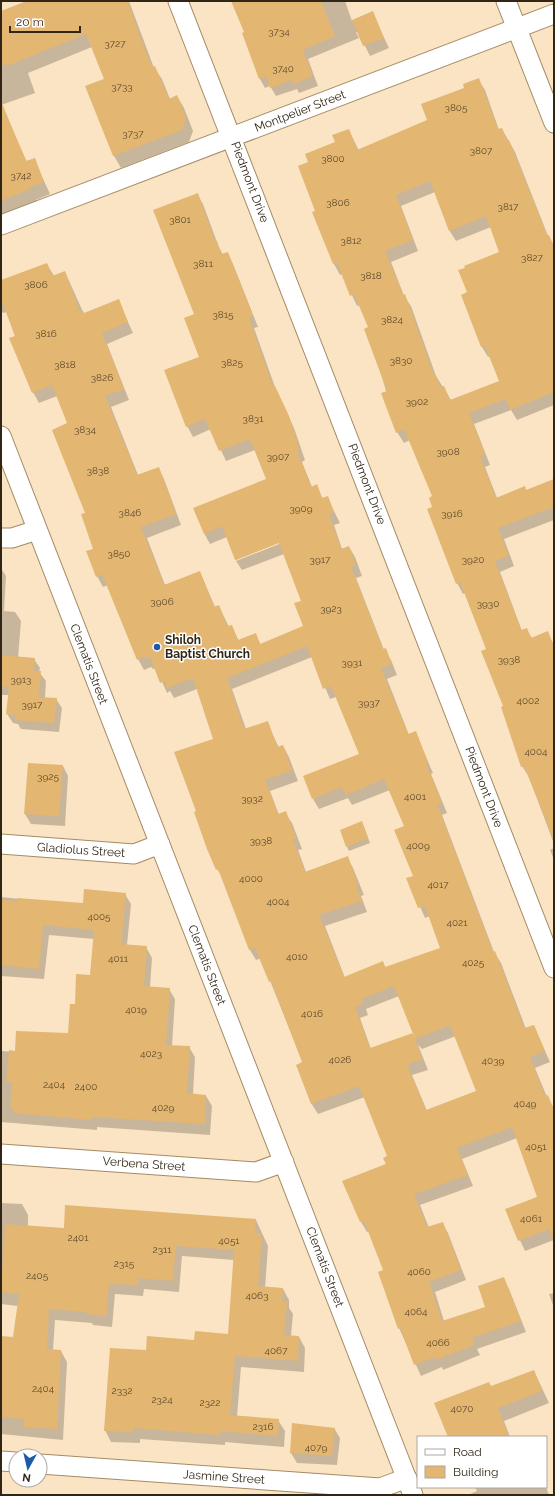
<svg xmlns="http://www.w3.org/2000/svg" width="555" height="1496" font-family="Raleway,sans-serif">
<rect width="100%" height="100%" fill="#fbe4c3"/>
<path fill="#0003" fill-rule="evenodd" d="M27,1H129L154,68L162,79L170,99L177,96L184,108L193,131L189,142L121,168L114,156L86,87L105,79L92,47L28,73L35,93L1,105V12Z
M232,1H345L352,21L372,12L389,48L370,56L358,32H356L359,38L308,59L318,86L299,93L297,89L276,96L270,86L265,88L260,79L245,33Z
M478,79L485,90L499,130L502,129L515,152L548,236L554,245V405L517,420L511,410L474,424L490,465L485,467L497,498L526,491L554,480V520L504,539L514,566L500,572L522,631L526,629L532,638L547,632L554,645V844L529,777L522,766L487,650L465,593L463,594L457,583L434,508L433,497L410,440L404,443L397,432L369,328L360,305L357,306L342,274L340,275L334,264L314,212L317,211L309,163L336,143L349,130L359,151L429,120ZM435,192L449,230L456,241L491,227L501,252L468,293L482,347L488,357L490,356L500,382L451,400L436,376L411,306L404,296L391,262L418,251L401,206Z
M1,130L13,131L27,162L34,159L50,194L36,200L37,201L1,215Z
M197,194L203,204L218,245L223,255L227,253L233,264L258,327L254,328L275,387L294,428L305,460L302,462L312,487L316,486L323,499L327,497L340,523L334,525L342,549L349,547L355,557L362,576L356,578L384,650L391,660L397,675L387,679L409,735L415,732L433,773L431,774L447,813L442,815L494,952L501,963L526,1029L534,1026L550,1062L535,1068L547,1097L554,1108V1240L525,1251L506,1210L538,1197L517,1138L462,1159L473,1186L420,1205L429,1228L442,1223L448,1233L466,1280L435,1292L444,1321L487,1308L503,1278L509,1289L526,1332L477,1349L480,1355L443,1370L442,1367L421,1376L399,1328L385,1270L370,1231L367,1232L361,1222L343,1181L387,1164L389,1157L365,1097L318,1114L311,1103L303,1063L261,958L256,960L250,950L224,879L217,869L198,812L214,740L197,689L174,698L170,691L167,693L156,668L153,669L151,667L144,670L138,659L108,585L103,587L97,576L95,549L68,424L57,396L39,403L33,392L7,312L3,313L1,310V281L47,264L54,276L65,272L84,314L118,300L133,333L107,344L129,400L111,407L138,475L158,468L164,479L181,525L147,538L165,585L200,572L215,607L219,606L229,627L231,626L239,641L255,634L261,645L304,627L302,601L284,554L242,570L236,561L284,542V540L236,560L227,537L210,544L204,533L267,480L255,450L226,461L211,429L193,437L187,426L201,357L195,315ZM312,657L330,699L336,697L360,754L313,799L319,809L348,798L352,805L390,790L405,827L414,876L408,879L425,918L430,916L442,948L386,968L383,963L345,978L325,926L367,912L361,896L364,895L353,868L347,857L306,872L298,850L302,849L292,823L285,813L279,815L270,791L298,781L289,757L283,746L279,748L267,722L246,729L232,689ZM399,996L416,1038L371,1049L360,1018L368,1015L366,1009ZM456,1036L477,1091L427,1111L412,1075L428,1070L418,1045L422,1049Z
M1,568L6,576L4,611L15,612L21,621L18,658L34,659L40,668L39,672L46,681L45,698L56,699L62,708L59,732L21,729L18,724L13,723L7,714L9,695H1Z
M63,766L68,776L65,826L31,824L25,814Z
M364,827L370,843L349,851L347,847Z
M554,848V860L550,850Z
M125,894L131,904L127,945L146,947L152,958L150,987L169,989L175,999L172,1046L189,1047L195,1057L193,1095L206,1096L212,1106L210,1135L97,1127V1130L1,1122V1051L15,1052L69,1034L76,1005L91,976L94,939L49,935L44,979L1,976V897L76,905Z
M1,1203L22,1204L28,1215V1226L65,1229L256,1220L268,1246L265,1288L283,1289L289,1300V1308L293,1314L291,1336L299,1337L305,1348L304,1372L241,1367L237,1416L278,1420L285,1431L284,1447L225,1442V1445L140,1439V1443L111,1442L105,1430L147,1351L229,1335L234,1260L182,1256L179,1292L144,1289L143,1296L115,1294L112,1327L93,1325L92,1323L55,1320L53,1350L61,1351L67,1362L63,1440L1,1434V1337L14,1338L18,1306L1,1304Z
M554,1293V1308L549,1294Z
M534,1371L549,1403L504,1421L510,1437H455L491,1387Z
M334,1428L340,1438L337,1465L297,1463L291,1453Z
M475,1487H546L549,1495H468L477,1491Z"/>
<path fill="#e3b671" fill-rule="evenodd" d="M27,1H128L139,34L152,67L155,66L169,99L177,95L186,118L182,130L113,156L85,86L104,79L86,34L7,66L6,64L1,66V11Z
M231,1H321L335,36L303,50L313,76L293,84L292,80L270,88L266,76L259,79L242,33L244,32Z
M373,11L384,38L363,46L352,20Z
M479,78L498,129L502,128L507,141L509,140L547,235H549L554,247V392L510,410L506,399L469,413L485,454L480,456L496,498L525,486L526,490L554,479V507L498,528L509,556L495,561L521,630L527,628L531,638L548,631L554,647L553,838L524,766L521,767L501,707L503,706L481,651L486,649L460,582L456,584L427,509L432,507L429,498L432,496L404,429L396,433L381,393L387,391L364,329L368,327L354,294L350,296L337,263L333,264L312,212L315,211L298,166L308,162L305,154L335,142L332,135L349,129L357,150L427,120L421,104L464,88L463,84ZM430,181L449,231L486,216L499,252L464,266L465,268L458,270L467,292L461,295L481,347L485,346L499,381L450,400L444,386L440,387L434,372L433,373L405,294L403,295L385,251L413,240L396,195Z
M1,101L26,161L35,158L44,182L30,187V189L1,201Z
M198,193L215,241H217L221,254L228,252L253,316L249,318L273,387L275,386L289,416L300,450L297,451L311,487L317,484L322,498L328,496L334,512L329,515L341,549L349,546L356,565L351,567L383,649L386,648L392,664L381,668L408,734L416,731L428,762L426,763L442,802L437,804L493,952L495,951L524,1028L534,1025L545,1051L530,1057L545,1096L548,1095L554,1110V1237H552L549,1229L518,1241L505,1209L537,1197L512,1127L457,1148L468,1175L414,1194L427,1227L443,1222L461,1270L429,1282L442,1321L485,1307L478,1286L504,1277L521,1321L472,1338L474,1345L436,1360L435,1357L414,1365L400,1328L398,1329L378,1272L383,1270L364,1221L360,1222L342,1181L386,1164L383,1158L387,1156L359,1086L311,1104L296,1065L302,1062L271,981L269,982L255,948L249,950L218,869L216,870L207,849L194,812L196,811L174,752L213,739L193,678L167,688L165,681L160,683L150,657L146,659L145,656L137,660L102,574L96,577L86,551L93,549L81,514L85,513L52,430L67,423L52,385L32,393L9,338L15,336L1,299V280L47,263L52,276L65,271L80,312L83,311L84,313L119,299L128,322L102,333L124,389L105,396L137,475L159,467L176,514L141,527L164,585L200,571L214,607L219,605L227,626L232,625L238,640L256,633L260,644L303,626L294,603L301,601L279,543L235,560L222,526L204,534L193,508L266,479L250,439L219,451L205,419L186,427L164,370L199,357L184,318L194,314L153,210ZM307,646L323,689L331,686L359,754L303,776L312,799L342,787L346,795L384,779L404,826L394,830L413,876L406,878L418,908L425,906L440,948L385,967L383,961L344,977L319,915L362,901L356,885H358L348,856L305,872L293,840L296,838L286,811L278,814L265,780L292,770L283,745L277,747L268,721L244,729L227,678ZM394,986L415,1039L450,1025L476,1091L426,1110L407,1065L422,1059L413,1033L370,1048L355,1007L363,1004L361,999Z
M1,655L35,658L34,671H41L39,697L57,698L54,723L15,720V715L6,714L9,687L1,686Z
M28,763L63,765L59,816L24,814Z
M362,821L368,838L346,847L340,830Z
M84,889L126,893L121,944L147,946L144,986L170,988L166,1045L190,1046L187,1093L206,1095L205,1124L92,1117V1120L13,1113L14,1107H10L12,1082H6L9,1050L15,1051L16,1031L68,1033L70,1004H75L76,974L90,975L94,930L43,925L39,969L1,965V900L17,901V898L83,903Z
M65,1205L256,1219L255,1233H262L258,1286L283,1288L282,1302H287L284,1335L299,1336L298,1361L235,1356L230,1415L279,1419L278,1436L219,1431V1435L134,1428V1432L104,1431L110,1348L146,1350L147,1336L194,1340L195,1331L228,1334L234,1250L176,1246L173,1281L138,1278V1285L109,1284L106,1316L86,1314V1312L49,1309L47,1349L61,1350L57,1429L24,1427V1419L1,1417V1336L13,1337L19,1294L1,1292L5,1224L64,1228Z
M534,1370L542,1391L498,1408L509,1437H448L434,1403L489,1382L491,1386Z
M292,1423L335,1428L332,1456L290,1453Z"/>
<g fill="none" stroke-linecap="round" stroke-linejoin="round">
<g stroke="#a58b64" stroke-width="21">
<path id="street" d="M178,1L554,968
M506,1L554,123
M1,225L554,14
M1,436L413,1495
M1,538H12L37,530
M1,844L134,854L160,844
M1,1154L256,1172L284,1162
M1,1461L16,1462
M40,1464L380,1488L407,1478"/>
</g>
<use href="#street" stroke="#fff" stroke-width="19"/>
</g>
<circle fill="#1d5aab" stroke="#fff" stroke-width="1.5" cx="157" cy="647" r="4"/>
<g text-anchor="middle" stroke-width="3" stroke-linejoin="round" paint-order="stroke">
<g font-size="10" fill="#5e4a2d">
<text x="279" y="35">3734</text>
<text x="115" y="47">3727</text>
<text x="283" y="72">3740</text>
<text x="122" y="90">3733</text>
<text x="456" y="111">3805</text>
<text x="133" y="137">3737</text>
<text x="481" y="154">3807</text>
<text x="333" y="162">3800</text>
<text x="21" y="179">3742</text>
<text x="338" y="206">3806</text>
<text x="508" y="210">3817</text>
<text x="180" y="223">3801</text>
<text x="351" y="244">3812</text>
<text x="532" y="261">3827</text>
<text x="203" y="267">3811</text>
<text x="371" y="279">3818</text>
<text x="36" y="288">3806</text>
<text x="223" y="318">3815</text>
<text x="392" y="323">3824</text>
<text x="46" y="337">3816</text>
<text x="401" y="364">3830</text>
<text x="232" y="366">3825</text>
<text x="65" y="368">3818</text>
<text x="102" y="381">3826</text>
<text x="417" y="405">3902</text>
<text x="253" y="422">3831</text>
<text x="85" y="433">3834</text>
<text x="448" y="455">3908</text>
<text x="278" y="460">3907</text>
<text x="98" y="474">3838</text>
<text x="301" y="512">3909</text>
<text x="130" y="516">3846</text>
<text x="452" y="517">3916</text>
<text x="119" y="557">3850</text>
<text x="320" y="563">3917</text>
<text x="473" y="563">3920</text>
<text x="162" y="605">3906</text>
<text x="488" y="607">3930</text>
<text x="331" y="612">3923</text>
<text x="509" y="663">3938</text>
<text x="352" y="666">3931</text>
<text x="21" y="683">3913</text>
<text x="528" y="704">4002</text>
<text x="369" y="706">3937</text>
<text x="32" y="708">3917</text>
<text x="536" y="755">4004</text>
<text x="48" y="780">3925</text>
<text x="415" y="800">4001</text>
<text x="252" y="802">3932</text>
<text x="261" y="844">3938</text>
<text x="418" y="849">4009</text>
<text x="251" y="882">4000</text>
<text x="438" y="888">4017</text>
<text x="278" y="905">4004</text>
<text x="99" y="920">4005</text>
<text x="457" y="926">4021</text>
<text x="297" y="960">4010</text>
<text x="118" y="962">4011</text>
<text x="473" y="966">4025</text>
<text x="136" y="1013">4019</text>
<text x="312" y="1017">4016</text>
<text x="151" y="1057">4023</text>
<text x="340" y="1063">4026</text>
<text x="493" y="1064">4039</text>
<text x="54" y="1088">2404</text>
<text x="86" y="1090">2400</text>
<text x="525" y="1107">4049</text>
<text x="163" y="1111">4029</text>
<text x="536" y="1150">4051</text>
<text x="531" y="1222">4061</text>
<text x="78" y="1241">2401</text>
<text x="229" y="1244">4051</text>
<text x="162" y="1253">2311</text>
<text x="124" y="1267">2315</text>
<text x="419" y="1275">4060</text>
<text x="37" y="1279">2405</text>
<text x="257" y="1299">4063</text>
<text x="416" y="1315">4064</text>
<text x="438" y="1346">4066</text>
<text x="276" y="1354">4067</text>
<text x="43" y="1392">2404</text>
<text x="122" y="1394">2332</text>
<text x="162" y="1403">2324</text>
<text x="210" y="1406">2322</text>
<text x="462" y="1412">4070</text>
<text x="263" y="1430">2316</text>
<text x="316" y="1451">4079</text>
</g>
<g font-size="12" fill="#312616" stroke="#fff">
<text transform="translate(300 111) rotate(-21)" y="4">Montpelier Street</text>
<text transform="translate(250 182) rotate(69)" y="4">Piedmont Drive</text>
<text transform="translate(367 484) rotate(69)" y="4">Piedmont Drive</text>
<text transform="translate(89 664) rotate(69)" y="4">Clematis Street</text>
<text transform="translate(484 787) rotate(69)" y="4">Piedmont Drive</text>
<text transform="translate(81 850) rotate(4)" y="4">Gladiolus Street</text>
<text transform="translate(207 965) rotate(69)" y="4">Clematis Street</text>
<text transform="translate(144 1164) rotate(4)" y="4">Verbena Street</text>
<text transform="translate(325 1267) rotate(69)" y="4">Clematis Street</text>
<text transform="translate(224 1477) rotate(4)" y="4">Jasmine Street</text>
</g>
<g font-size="12" font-weight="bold" fill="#312616" stroke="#fff" text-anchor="start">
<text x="165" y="644">Shiloh<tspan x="165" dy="14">Baptist Church</tspan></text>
</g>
</g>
<rect width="555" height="1496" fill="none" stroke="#312616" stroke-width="4"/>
<rect x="417" y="1436" width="130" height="52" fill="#ffffff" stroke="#ada8a2"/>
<rect x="425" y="1449" width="20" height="6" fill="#ffffff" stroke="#ada8a2"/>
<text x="453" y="1456" font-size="12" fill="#312616">Road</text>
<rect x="425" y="1466" width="20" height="12" fill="#e3b671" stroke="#ada8a2"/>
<text x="453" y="1476" font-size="12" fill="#312616">Building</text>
<g transform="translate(28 1468) rotate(188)"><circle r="19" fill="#ffffff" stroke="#ada8a2"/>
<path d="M0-3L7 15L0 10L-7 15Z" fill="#1d5aab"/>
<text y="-6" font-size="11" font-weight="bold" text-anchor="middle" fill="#312616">N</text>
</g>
<path d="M10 26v6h70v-6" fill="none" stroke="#312616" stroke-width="2"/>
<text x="16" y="26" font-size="12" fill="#312616" stroke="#ffffff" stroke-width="3" paint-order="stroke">20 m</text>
</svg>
